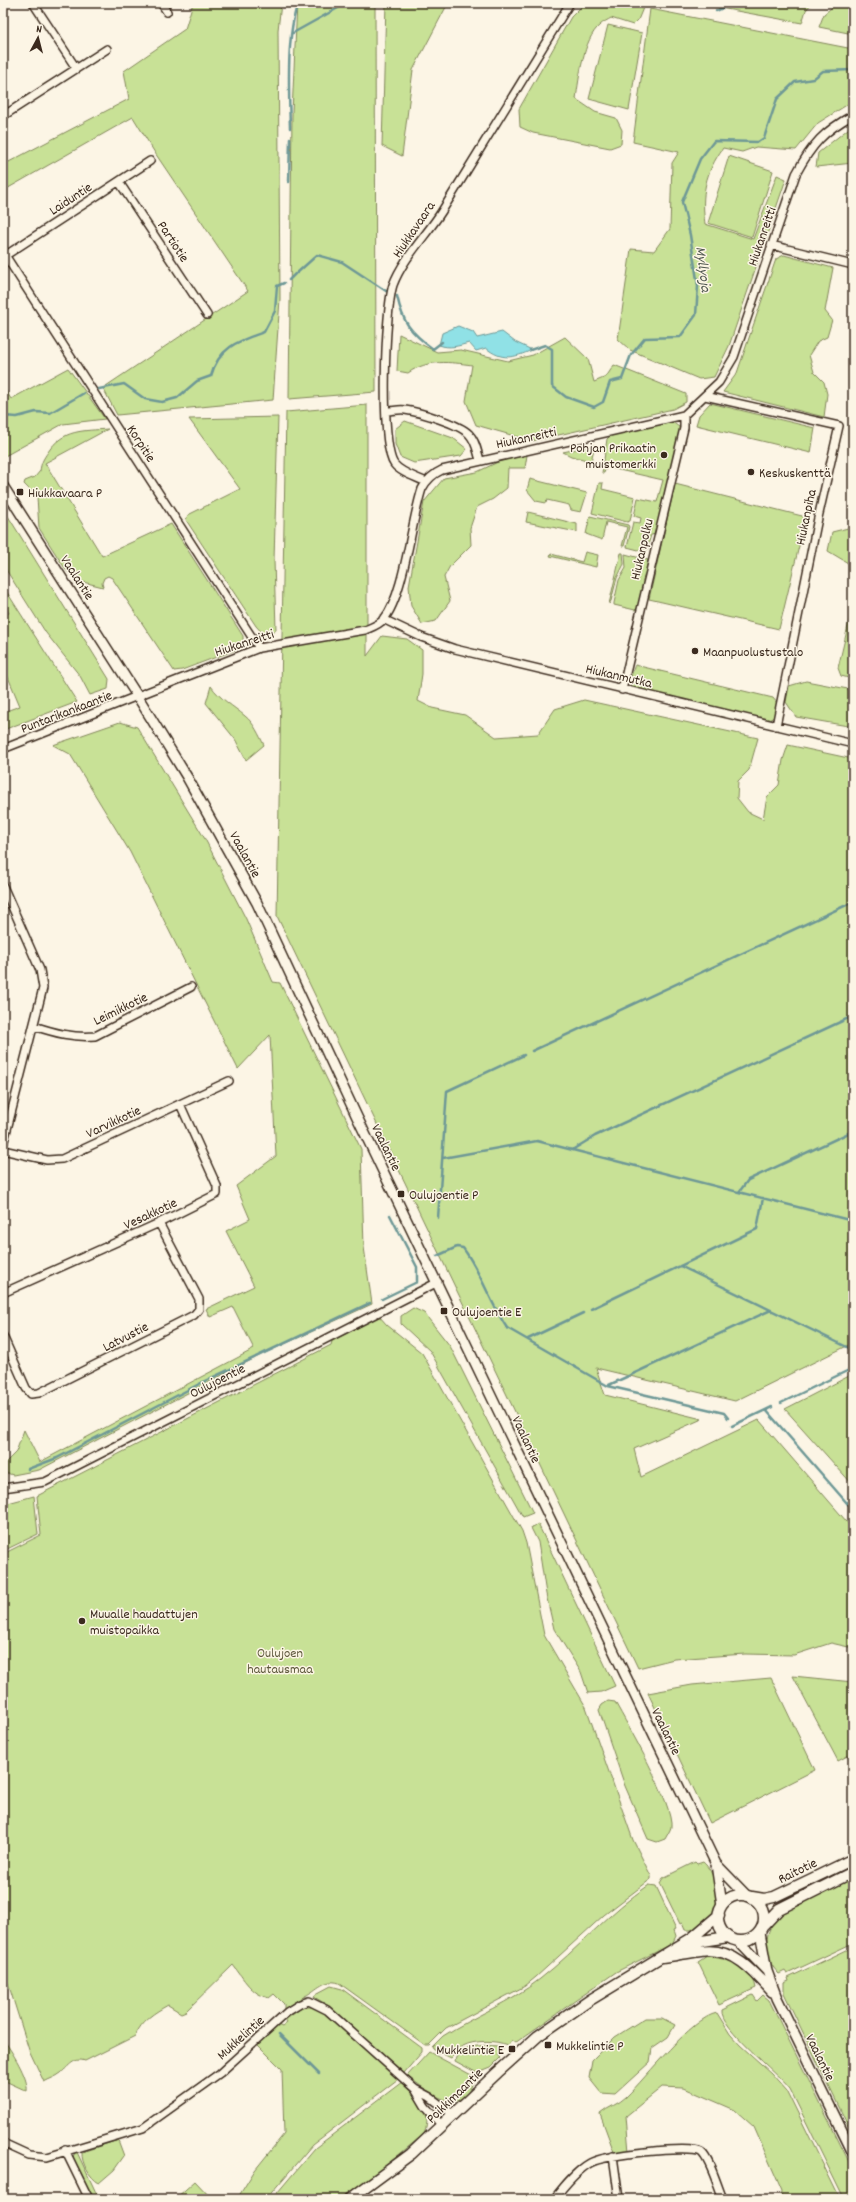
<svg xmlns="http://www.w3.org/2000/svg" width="856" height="2202" font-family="Dekko,sans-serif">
<rect width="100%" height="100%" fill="#fcf5e5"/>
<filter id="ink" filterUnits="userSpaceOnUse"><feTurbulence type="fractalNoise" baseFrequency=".025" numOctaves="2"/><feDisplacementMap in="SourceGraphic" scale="8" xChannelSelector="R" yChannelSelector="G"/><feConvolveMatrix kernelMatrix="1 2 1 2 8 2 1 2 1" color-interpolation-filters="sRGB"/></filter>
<g filter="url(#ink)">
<path fill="#c8e196" stroke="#82865a" d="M193,3H281L278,30L280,299L273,400L117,415L103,388L248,291L155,153L133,117L3,191V165L129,99L124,71L185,29Z
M297,3H375L376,392L289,399L292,113Z
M386,3H454L446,7L413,70L402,156L382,146Z
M589,3H618L643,8L638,20L633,25L611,18C608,20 603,22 600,25C583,39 579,79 576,99L595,112L616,118L622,130L621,144L610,148L533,133L520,127L519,109L571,17L584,4Z
M693,3H812L806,10L802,23Z
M837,3H853V34L819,27L824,14Z
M650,9L853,49V101L818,123L796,150L756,147L742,152L723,148C705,173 701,194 705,224L753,239L777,175L786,179L729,346L714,377L699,379L630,350L618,339L631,249L654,251L670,229L672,163L679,152L633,142Z
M608,25L642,33L629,110L589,99Z
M853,125V163L816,167L818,153Z
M729,156L773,171L752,237L708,223Z
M784,255L833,268L825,311L832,320L827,337L818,341L809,355L814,372L824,382L827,394L824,417L723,392L737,373L776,259Z
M399,334L437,352L461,350L508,361L533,355L565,337L588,359L594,382L606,377L614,365L686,394V402L673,409L532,441L476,425L466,401L472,365C450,362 428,359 408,373L397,371Z
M68,368L105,419L63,424L3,457V386L11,399Z
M710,403L815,428L811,453L696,425L699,415Z
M367,405V656L382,636L407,639L422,650V674L418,701L432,708L465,715L496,737L538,734L555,709L584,700L758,738L749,770L738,781L737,798L748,812L763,819L767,797L779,785L783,760L788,745L853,759V1343L735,1401L596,1368L605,1395L702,1419L634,1449L641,1477L759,1420L853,1529V1648L831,1643L794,1655L745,1654L674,1659L638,1668L277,916L286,412Z
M278,417L274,560L276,630L266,637L256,626L186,520L188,515L240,489L189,419Z
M405,421L453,438L467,449L461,456L414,463L400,457L395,444V429Z
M671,421L679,427L680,432L656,534L651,535L646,552L627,547L633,522L640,523L641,518L634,516L638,498L657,502L663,480L606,467L604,473H602L607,439L610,436Z
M108,429L45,463L102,556L171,524L243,636V647L182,670L174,671L112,578L108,576L104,578L102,583L103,587L83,582L66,570L39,528L37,497L24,484L25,481L35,477L40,471C41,463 43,459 48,452C63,429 83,431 108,429Z
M595,445L591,461L571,456L563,452Z
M527,455L525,468H508L507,488L493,499L477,507L470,528L471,545L450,566L444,577L450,601L436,621L422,624L411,606L409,586L424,502L444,478L477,472L500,461Z
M530,479L587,493L581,512L571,510L569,505L547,500L546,503L536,501L527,490Z
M599,483H603L602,489L635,497L630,521L627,522L592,513Z
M675,484L806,517L779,629L649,599Z
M3,508L109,679L108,689L90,695L80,676L46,633L3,565Z
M528,512L577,524V532L526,522Z
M590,516L628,525L629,527L624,546H622L627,527L606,522L602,540L586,534Z
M848,528L853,529V566L828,551L832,532Z
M585,552L598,555L596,567L550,556L551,554L582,562Z
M621,553H623L624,564L617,578L611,601L609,604Z
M625,554L648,560L638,607L635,610L614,605V603L619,580L626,568Z
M3,586L77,702L3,730V712L20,706L3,665V617L9,613L3,603Z
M853,605V679L841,676L838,668Z
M635,665L773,698L777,703L774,717L767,721L635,690C627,683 632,673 635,665Z
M806,681L853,690V721L848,726L796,717L786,702L789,686Z
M211,686C220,699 233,706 245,716C254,723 259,735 264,745L246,760L235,739L206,703Z
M120,722L137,727L205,839L246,919L273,982L280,983L361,1149L364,1247L372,1304L263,1354L39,1470L13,1475L3,1472V1465L16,1452L24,1430L40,1462L254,1349L233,1307L210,1317L206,1309L254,1286L226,1231L250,1219L236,1186L276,1156L270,1035L238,1069L130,852L70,754L53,745Z
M413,1308L424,1313L450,1346L533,1513L523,1517L430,1351L401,1324V1316Z
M379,1316L387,1325L422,1353L522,1531L526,1543L544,1635L586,1707L633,1840L651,1876V1879L604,1915L536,1977L525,1986L446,2028L429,2045H425L339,1983C325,1978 317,1990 305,1996C297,2001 291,2003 284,2010V2004L274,1994L269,1998C251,1994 244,1979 233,1965L186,2011L181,2013L168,2005C154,2013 142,2020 135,2036L85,2061C74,2057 69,2066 61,2073C56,2077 49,2079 44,2082L29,2050L3,1967V1554L41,1535L37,1496L331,1345L332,1341Z
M853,1374V1485L785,1409Z
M34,1496L38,1534L3,1551V1506L8,1503Z
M538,1524L615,1686L601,1692L588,1693L581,1672L554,1629L546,1594L538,1542L531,1528Z
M793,1676L853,1682V1753L838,1761Z
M771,1678L815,1770L710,1823L648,1693L692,1685Z
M608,1701L615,1702C628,1726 674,1804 671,1827C670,1831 667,1835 665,1839L657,1842L648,1839L625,1786L599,1710L602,1705Z
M695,1862L697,1864L703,1862C714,1871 723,1898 714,1911C709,1919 702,1924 695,1930H685L682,1923L680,1924L660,1883L663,1878Z
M853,1876V1943L787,1974L785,1971L779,1974C761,1956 763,1931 781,1912Z
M649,1885L656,1886L676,1929L674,1930L676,1936L672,1944L616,1972L515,2043L512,2041L507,2045C496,2040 474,2040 463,2046C458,2049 455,2054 451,2058L433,2049L432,2047L443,2036C474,2016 511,2002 540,1979C578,1949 609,1912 649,1885Z
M853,1947V2136L784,1993V1983L789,1981L788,1978Z
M707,1956C728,1960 751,1963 756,1988L719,2005L698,1962Z
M331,1986L342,1989L422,2048V2052L404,2073L329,2006L314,1997L316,1994Z
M753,1995L757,2001L763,1995L769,2000L853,2170V2199H844L790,2089C778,2073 719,2027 722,2010Z
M303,2007H312L325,2013L398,2079L312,2145L266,2199H237L255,2170L284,2134L282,2069L257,2044L278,2025L282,2027L287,2023L285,2020Z
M717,2013L730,2034L740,2045L771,2073L787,2091L840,2199H781L782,2191L754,2127L735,2110L684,2088L662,2087L626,2116L629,2152H614L600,2114C608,2107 619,2104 626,2097C647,2077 691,2018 717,2013Z
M645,2018H662L675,2025L668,2037L652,2048L650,2062L615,2094L601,2093L589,2078L592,2060L615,2037Z
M3,2039C11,2050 29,2078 27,2091L3,2080Z
M499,2046L504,2048L497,2055L500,2058L491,2067L481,2071L479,2074L455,2061C458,2044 484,2045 499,2046Z
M429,2052L475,2077C461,2122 430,2092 407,2076Z
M402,2082C416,2099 434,2110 424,2134L366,2182L339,2199H272L315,2148Z
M118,2140L124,2156L114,2170L99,2183C90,2178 81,2163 82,2152Z
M76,2150L99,2199H93L73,2157Z
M195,2181L212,2199H175Z"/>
<path fill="#90e1e6" stroke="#6e9896" d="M458,326L473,332L477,338L502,332L515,342L532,350C514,358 502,361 486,348L476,351L469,343C458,346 450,349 439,345L442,333Z"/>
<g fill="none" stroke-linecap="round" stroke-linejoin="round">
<path stroke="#6e9896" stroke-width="2.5" d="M716,11L733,3
M293,33L347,3
M290,128C289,92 286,36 298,3
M289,182L290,138
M297,273L317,255L342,262L386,291
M289,280L295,274
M397,296C403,323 410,332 433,349L442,342
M530,350L545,345L552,349V386L566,397L594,407L603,402L610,382L622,379L631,355L645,338L680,337L696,315L698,286L690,235L682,202L700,159L714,141L758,142L764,138L777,99L795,82L813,79L823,71L853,70
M99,389L124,384L145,399L162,402L177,398L197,381L211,376C219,347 238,341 264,332L275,311L277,286L284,283
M3,416L17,417L36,412L50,413L84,393
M532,1051L853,902
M572,1150L595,1136L853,1016
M443,1158L537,1141L853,1221
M739,1192L748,1180L853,1131
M438,1218L447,1091L524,1055
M437,1256L457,1247L463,1248C481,1272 490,1303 507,1328L608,1386L724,1413L728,1418
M680,1266L849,1348
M382,1299L417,1282V1267L390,1215
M591,1309L757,1229L763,1198
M528,1339L583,1313
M609,1385L771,1310
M781,1403L853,1368
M766,1410L853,1510
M732,1426L772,1407
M28,1469L57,1458L203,1382L370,1303
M279,2034L319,2074"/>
<g stroke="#3b2a1e" stroke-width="10">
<path id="street" d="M33,3L76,68
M161,3L167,12
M3,116L107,49
M119,182L207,315
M771,245L853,265
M3,252L259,648
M3,257L150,161
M705,396L839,426L818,518L776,726
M387,411C393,411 399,409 405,410C420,412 459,424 469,434C476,441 477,451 480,460
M426,482C416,477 401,473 394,464C380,444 385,310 393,285C403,258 427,235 442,211C485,142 527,72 570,3
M383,619L421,637L455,649L853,744
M622,690L684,428V415
M3,749L259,648L365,630C372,627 379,625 384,619C404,595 411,522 422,489C427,479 433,474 442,470L684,415L719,382L734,357L796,174C812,144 824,131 853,115
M3,886L40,970L43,988L3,1145
M34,1026C55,1033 74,1038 95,1036L191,987
M3,1150L47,1160L62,1159L229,1081
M3,1293L159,1223L217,1194V1186L180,1104
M3,1336L26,1388L31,1394L39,1393L194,1315L199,1309V1299L159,1223
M3,1488L45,1482L438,1282
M415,2089L425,2106L442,2126
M3,2143L29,2155L47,2157L143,2128L220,2073L287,2012L300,2004L309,2001L327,2010L415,2089L430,2097L454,2115
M65,2150L89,2199
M613,2156L619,2199
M554,2199C564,2186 576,2171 590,2163C603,2155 689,2145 701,2152C710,2159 718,2188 723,2199"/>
</g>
<g stroke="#3b2a1e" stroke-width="12">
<path id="secondary" d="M3,486L138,697L187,777L257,903L357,1117L716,1864L722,1905
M716,1864L747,1896
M760,1932L767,1971L777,1998L853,2153
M738,1941L767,1971
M676,1955C686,1954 695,1952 705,1951C734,1948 755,1973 772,1992"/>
</g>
<g stroke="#3b2a1e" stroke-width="13">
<path id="primary" d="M718 1918a23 23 0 1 1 46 0a23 23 0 1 1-46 0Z
M752,1897L764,1899L774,1897L853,1859
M764,1925L779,1909L853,1872
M662,1957L676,1955L702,1941L728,1937
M350,2199L411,2154L498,2072L538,2036L590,2000L692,1938L719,1915"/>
</g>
<use href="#street" stroke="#fcf5e5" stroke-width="7"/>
<use href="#secondary" stroke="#fcf5e5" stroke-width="9"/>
<use href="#primary" stroke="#fcf5e5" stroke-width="10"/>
</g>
</g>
<g fill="#3b2a1e" stroke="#fcf5e5" stroke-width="1.5">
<circle cx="664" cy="455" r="4"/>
<circle cx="751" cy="472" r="4"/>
<rect x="16" y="488" width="8" height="8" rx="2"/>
<circle cx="695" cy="651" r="4"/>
<rect x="397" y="1190" width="8" height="8" rx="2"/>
<rect x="440" y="1307" width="8" height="8" rx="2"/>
<circle cx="82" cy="1621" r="4"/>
<rect x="544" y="2041" width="8" height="8" rx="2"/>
<rect x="508" y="2045" width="8" height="8" rx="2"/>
</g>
<g text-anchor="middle" stroke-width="3" stroke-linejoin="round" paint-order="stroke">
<g font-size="14" fill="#3b2a1e" stroke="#fcf5e5">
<text transform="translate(70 198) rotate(-33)" y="5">Laiduntie</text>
<text transform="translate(413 229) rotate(-56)" y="5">Hiukkavaara</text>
<text transform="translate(761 236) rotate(-71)" y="5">Hiukanreitti</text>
<text transform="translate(174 241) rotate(57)" y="5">Partiotie</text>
<text transform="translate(526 437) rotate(-12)" y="5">Hiukanreitti</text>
<text transform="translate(142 443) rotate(57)" y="5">Korpitie</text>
<text transform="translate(805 517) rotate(-78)" y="5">Hiukanpiha</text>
<text transform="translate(641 549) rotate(-77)" y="5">Hiukanpolku</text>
<text transform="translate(78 577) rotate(57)" y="5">Vaalantie</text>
<text transform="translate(244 642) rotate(-18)" y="5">Hiukanreitti</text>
<text transform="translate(619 675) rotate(13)" y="5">Hiukanmutka</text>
<text transform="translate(66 711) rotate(-21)" y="5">Puntarikankaantie</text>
<text transform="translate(246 854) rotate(61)" y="5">Vaalantie</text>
<text transform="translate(120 1008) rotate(-26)" y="5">Leimikkotie</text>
<text transform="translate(113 1121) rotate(-25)" y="5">Varvikkotie</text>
<text transform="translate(387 1147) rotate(64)" y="5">Vaalantie</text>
<text transform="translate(150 1213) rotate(-25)" y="5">Vesakkotie</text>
<text transform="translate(125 1336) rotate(-27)" y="5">Latvustie</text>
<text transform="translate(217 1380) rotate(-27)" y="5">Oulujoentie</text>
<text transform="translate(527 1439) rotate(65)" y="5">Vaalantie</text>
<text transform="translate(667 1731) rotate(64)" y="5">Vaalantie</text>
<text transform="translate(797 1870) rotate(-26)" y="5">Raitotie</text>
<text transform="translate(240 2037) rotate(-42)" y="5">Mukkelintie</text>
<text transform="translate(821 2057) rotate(64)" y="5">Vaalantie</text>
<text transform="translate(454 2095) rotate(-44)" y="5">Poikkimaantie</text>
</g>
<g font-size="14" fill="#3b2a1e" stroke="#fcf5e5" text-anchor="start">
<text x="656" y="452" text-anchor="end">Pohjan Prikaatin<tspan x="656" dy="16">muistomerkki</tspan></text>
<text x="759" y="477">Keskuskenttä</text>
<text x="28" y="497">Hiukkavaara P</text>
<text x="703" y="656">Maanpuolustustalo</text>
<text x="409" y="1199">Oulujoentie P</text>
<text x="452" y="1316">Oulujoentie E</text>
<text x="90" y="1618">Muualle haudattujen<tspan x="90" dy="16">muistopaikka</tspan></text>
<text x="556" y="2050">Mukkelintie P</text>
<text x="504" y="2054" text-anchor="end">Mukkelintie E</text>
</g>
<g font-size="14" fill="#5e583c" stroke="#fcf5e5">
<text x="280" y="1657">Oulujoen<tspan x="280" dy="16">hautausmaa</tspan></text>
</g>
<g font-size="15" font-style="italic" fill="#505850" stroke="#fcf5e5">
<text transform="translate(704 269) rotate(83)" y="5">Myllyoja</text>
</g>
</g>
<rect width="856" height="2202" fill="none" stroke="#fcf5e5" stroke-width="16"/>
<rect x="8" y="8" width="840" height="2186" fill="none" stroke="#3b2a1e" stroke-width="1.5" filter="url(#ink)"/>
<g transform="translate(38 38) rotate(7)" stroke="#fcf5e5" stroke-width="3" paint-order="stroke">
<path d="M0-3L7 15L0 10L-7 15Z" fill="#3b2a1e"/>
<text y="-6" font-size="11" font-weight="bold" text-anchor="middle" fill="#3b2a1e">N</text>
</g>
</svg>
